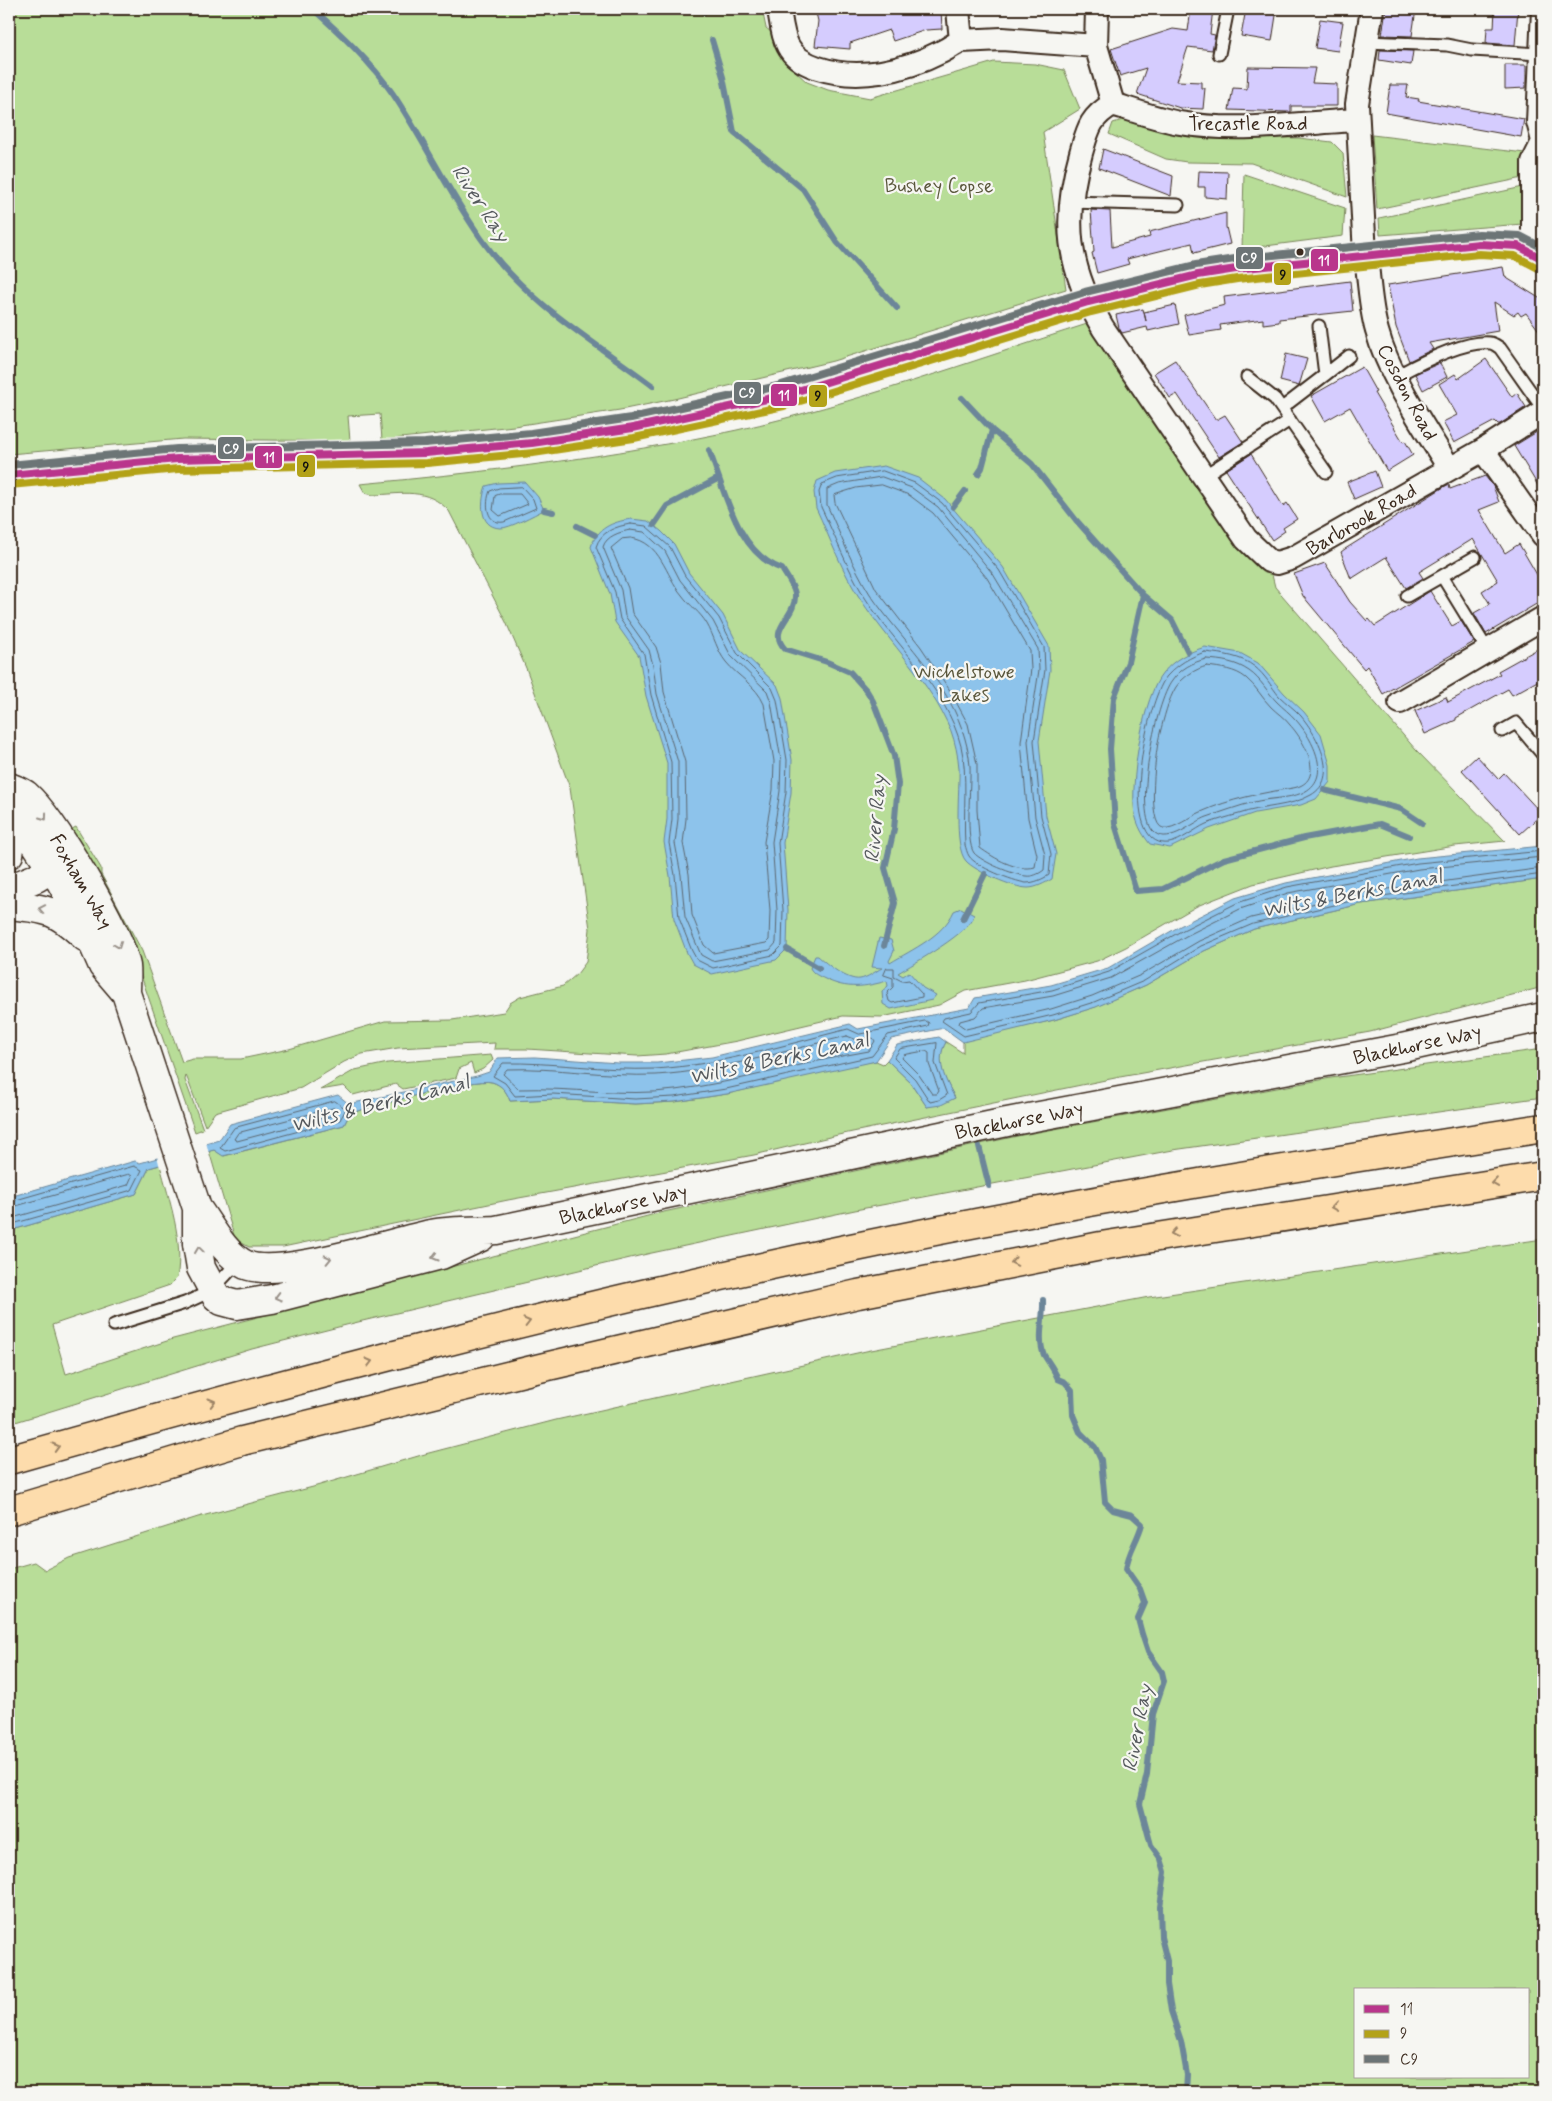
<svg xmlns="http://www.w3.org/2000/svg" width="1552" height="2101" font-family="Mynerve,sans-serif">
<rect width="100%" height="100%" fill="#f6f6f2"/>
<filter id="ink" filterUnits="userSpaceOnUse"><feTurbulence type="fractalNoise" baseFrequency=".02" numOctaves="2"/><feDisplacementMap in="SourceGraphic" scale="10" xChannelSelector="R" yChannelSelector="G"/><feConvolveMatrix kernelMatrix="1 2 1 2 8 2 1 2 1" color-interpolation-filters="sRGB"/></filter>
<g filter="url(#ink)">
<path fill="#b8dd98" stroke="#7a845b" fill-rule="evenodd" d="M9,9H762L766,28L775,35L787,62L795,71L807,82L828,90L870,98L994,62L1035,64L1064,70L1080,109L1043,132L1066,289L833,361L674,399L620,410L514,426L382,440L380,414L348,416L350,441L183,439L9,454Z
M1126,119L1160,131L1186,136L1299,138L1332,142L1343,153L1347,197L1251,163L1187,162L1166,159L1109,134L1113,123Z
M1372,135L1525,153L1523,178L1377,209Z
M1244,174L1345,208L1343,236L1242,249Z
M1523,187V224L1380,235L1379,218Z
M1087,324L1224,523L1271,571L1275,587L1416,750L1505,841L1455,846L1331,866L1253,884L1197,906L1126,947L1097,961L1025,980L965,991L939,1005L882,1017L843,1016L737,1041L666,1054L637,1056L527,1049H494L495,1043L398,1048L362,1054L344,1062L301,1088L215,1112L205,1126L186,1075L185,1080L203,1129L195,1132L137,964L66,832L76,827L101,868V874L142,951L182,1062L193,1059H241L289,1049L385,1021L452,1020L504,1012L510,1003L520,997L563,986L577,974L586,962L590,929L570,788L526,668L506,622L449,511C427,487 402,494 373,495L365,493L360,484C487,472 612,457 737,430C856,403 972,361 1087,324Z
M1543,879V987L1370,1032L1120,1077L838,1135L754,1155L508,1200L283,1247H249L235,1239L209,1151L214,1150L224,1156L344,1125L350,1113C374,1107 475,1077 492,1082C502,1085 507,1092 510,1101L552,1099L635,1104L675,1102L727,1094L841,1067L876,1061L883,1064L887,1060L911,1083L927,1107L955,1098C945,1079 934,1062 946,1042L963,1053V1042L973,1038L1054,1020L1095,1007L1146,985L1204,951L1254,929L1361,904Z
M1543,1049V1097L1173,1150L855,1210L647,1254L354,1323L252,1349L9,1424V1231L136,1194L149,1168L160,1165C169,1200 184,1241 177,1278L170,1285L52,1325L66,1374L173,1339L659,1213L1022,1135L1331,1078Z
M491,1055L493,1060L483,1069L474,1073L471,1063L459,1069L456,1078L403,1089L396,1084L353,1095L344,1086L320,1090L355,1070L388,1063Z
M1543,1239V2092H9V1569L34,1562L45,1570L69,1558L198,1517L313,1487L425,1454L556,1420L866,1351L1149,1297ZM1356,1990H1528V2077H1356Z"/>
<path fill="#8dc3eb" stroke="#6c8699" d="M884,466L918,478L945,499L1003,567L1049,646L1050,670L1039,741L1046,816L1056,854L1052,879C1045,883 1036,888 1028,888C1013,888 975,871 966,861C953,847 960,787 959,768C958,755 955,742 951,731C930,681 890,644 861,600C842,572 830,538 816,508L814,492L817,481L835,473Z
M525,482L538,497L544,510C535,514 509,529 500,528C478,527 481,500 486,486L498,483Z
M631,519L648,521L661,531L674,544L689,573L723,615L741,651L777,685L782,698L792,760L791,793L783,843L788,910L787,949L776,960L712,974L693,964L687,953L674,919L670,876L664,842L667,819V763L646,696L639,656L615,622L610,594L591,547C597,528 612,522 631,519Z
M1205,647L1240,653L1258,663L1284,693L1304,712L1321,734L1330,765V782L1316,799L1301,805L1255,813L1209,829L1170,848L1150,844C1141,833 1135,821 1134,806C1132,774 1143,697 1163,673C1174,659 1189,652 1205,647Z
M1543,846V879L1361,904L1254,929L1204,951L1146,985L1096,1007L1054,1020L963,1042L944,1028L891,1039L876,1061L727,1094L674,1102L635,1104L552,1099L510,1101C507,1092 502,1085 492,1082C474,1077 374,1107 350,1113L344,1125L223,1156L214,1150L149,1168L136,1194L9,1231V1197L135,1161L140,1163L219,1140L230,1124L338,1095L349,1104L477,1076L489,1072L498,1058L535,1057L618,1063H657L712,1057L850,1024L858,1029L969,1008L975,998L1051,985L1108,968L1180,926L1235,898L1286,883L1417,858Z
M961,908L974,915C972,931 913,964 898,973L903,976L909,972L923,988L936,995L932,1000L891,1009L883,1004L882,991L888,986L887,981C865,987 847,990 825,979C819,976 813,974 810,968L815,956H818C827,964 847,981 860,979C867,978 876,971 882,968L872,967L879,938L891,940L894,951L889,961L890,963C913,949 943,936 954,911Z
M939,1037L946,1042C935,1061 945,1079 955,1098L941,1105L927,1107L911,1083L887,1060L897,1045Z"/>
<path fill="#f6f6f2" d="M206,1142L209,1154L160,1168L157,1156Z"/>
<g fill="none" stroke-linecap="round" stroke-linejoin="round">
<path stroke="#5c6770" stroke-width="1" d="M883,471L915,483L942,503L999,570L1044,647L1045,670L1034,741L1041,816L1051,854L1049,875C1043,879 1034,883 1026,883C1013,881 976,867 969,856C967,853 966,848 965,845C963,814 968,774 961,746C946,687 895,646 864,596C847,568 835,536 821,507L819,492L822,484L837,478Z
M882,477L912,488L938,507L993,574L1038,649L1039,670L1028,741L1035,817L1045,855L1044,870C1039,874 1032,877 1026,876C1014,875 982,862 974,853C965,841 971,783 970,766C969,753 966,741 962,729C944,677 900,638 870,594C853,567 840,534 827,505V489L839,484Z
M882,485L909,495L933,513L987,578L1030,651L1031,669L1021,742L1028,818L1037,855L1035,867C1017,872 994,858 980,848L977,810V764L968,724L949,689L921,647L876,589L835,503L834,495L856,488Z
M522,487L533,499L536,508L504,522C486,525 485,503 490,491L499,488Z
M500,494H520L528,504L500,516L493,510L495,496Z
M631,524L646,526L670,547L685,576L719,618L737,653L772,688L777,700L787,760L786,792L778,843L783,910L782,946L773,955L713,968L697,960L692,951L679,918L675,875L669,843L672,819L671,762L651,695L644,654L620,619L615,592L596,547C600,532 616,526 631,524Z
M630,530L644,532L665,551L680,580L713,621L731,656L767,691L771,702L781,760L780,791L772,842L777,910L776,943L770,950L712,961L701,955L685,917L681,875L675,843L678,819V762L657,694L653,665L649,650L625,616L621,590L603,547C606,536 620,532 630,530Z
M631,538C661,542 665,575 682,595C690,606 700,612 707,624C714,636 717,651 726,662C738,677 756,685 764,704L774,761L773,790L764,842L770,910L769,940L766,943L713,953L704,945L692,915L689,874L683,843L686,819L685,762L664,692L661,663L656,647L632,613L628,588L611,548L622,539Z
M1205,652C1223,654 1241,656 1255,667C1265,675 1271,686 1279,696C1286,703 1295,709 1301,716C1317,735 1341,778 1311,795C1291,807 1261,806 1239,814C1228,817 1217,820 1206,824C1195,829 1181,841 1169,843C1115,849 1147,699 1167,676C1178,664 1190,657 1205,652Z
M1206,659C1222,660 1236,662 1249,671C1261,679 1267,692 1277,702C1283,708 1290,713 1296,720C1313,739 1334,779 1302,793C1288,799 1269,798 1254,802C1238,806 1222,812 1207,817C1193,822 1170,844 1155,833C1132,816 1156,701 1172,681C1180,669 1193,662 1206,659Z
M1207,666C1221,668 1235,669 1246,678C1256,686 1262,698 1271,707C1277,713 1285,718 1290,725C1305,741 1327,782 1293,788C1261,793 1230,799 1201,812C1191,816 1174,830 1163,828C1146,824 1156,748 1160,733C1164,718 1168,700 1176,687C1183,677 1195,669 1207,666Z
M1543,851L1418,863L1287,887L1237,903L1183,930L1109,972L1052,990L979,1003L971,1012L944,1018L942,1021L964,1036L1053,1015L1094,1002L1144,981L1201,946L1253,924L1360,899L1543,874
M1543,857L1419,869L1288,893L1240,909L1186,936L1111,978L1053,996L983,1008L975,1017L960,1021L959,1024L966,1029L1051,1009L1092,996L1141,975L1199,941L1251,918L1359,893L1543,868
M887,968H894V977L902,981L909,980L922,994V997L892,1003L889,1001L887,993L893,987V978L884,975Z
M926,1021L929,1023L928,1026L888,1035L872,1056L726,1089L674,1097L635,1099L553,1094L515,1096L505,1083L493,1076L503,1063C553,1062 604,1071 655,1069C720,1065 784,1045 848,1029L859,1034Z
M847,1036L857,1040L873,1038L875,1041L869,1051C803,1062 740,1082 675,1090C623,1097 571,1087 519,1089L503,1074L507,1069C556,1067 606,1077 656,1075C721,1071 784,1051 847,1036Z
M937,1043L935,1063L947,1095L939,1100L930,1102L915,1079L894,1058L900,1049Z
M926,1051L929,1053V1064L939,1091L937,1094H932L919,1075L902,1058L904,1055Z
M335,1101L346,1109L340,1120L225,1151L220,1148L234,1128Z
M334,1108L338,1110L335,1115L237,1141L234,1139L238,1133Z
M9,1202L134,1166L142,1170L132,1190L9,1225
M9,1208L129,1174L132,1176L128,1185L9,1219"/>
<path stroke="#6c8699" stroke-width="6" d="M313,9C341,34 371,62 393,94C426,143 451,198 486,245C529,304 596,343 653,386
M703,9L704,12
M712,40L723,77L734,132L803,189L837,242L897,308
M962,398L992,430L1032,464L1076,520L1143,595L1172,620L1188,652
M709,450C725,491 737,553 782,569C786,576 794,586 795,594C797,617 766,629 785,649L827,662L850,672L867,691L873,701L894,756L898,784L894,829L885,868L895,903L884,946
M978,474L982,468L992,430
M953,507L965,491
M544,510L553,512
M654,525L667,506L719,478
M577,526L595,535
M1143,595L1128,662L1114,698L1110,749L1115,824L1136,891L1163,889L1224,859L1304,838L1380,824L1409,836
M1324,790L1401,809L1422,823
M963,919L985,874
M787,949L819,968
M979,1146L989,1186
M1043,1300C1044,1317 1037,1339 1044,1355C1049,1363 1054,1369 1058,1379L1065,1382L1072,1390L1073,1415L1080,1432L1095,1447L1101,1460L1105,1502L1113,1510L1132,1515L1142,1524C1138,1540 1128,1552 1126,1569L1140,1589L1145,1603L1138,1619L1142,1634L1148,1652L1162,1672L1164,1681L1153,1714L1147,1774L1140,1804L1151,1845L1161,1859L1165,1872L1160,1907L1161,1937L1167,1961V1984L1171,2011L1181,2041L1187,2075L1186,2092"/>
</g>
<path fill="#d5ccfe" stroke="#3b2a1e" d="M815,9H941L942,29L926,30L893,41L889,30L850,43V49L815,46L818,21Z
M1191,9H1213L1210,34L1215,35L1212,50L1188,47L1177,81L1201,82V88H1205L1203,109L1180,108L1137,94L1146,68L1120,76L1111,49L1173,29L1188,31Z
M1246,9H1277L1272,41L1241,36Z
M1386,9H1416L1412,36L1382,35Z
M1495,9H1518L1515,45L1486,43L1487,28H1494Z
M1320,19L1343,22L1338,51L1315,48Z
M1380,50L1413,51L1411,65L1379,60Z
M1505,65H1526V88L1505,89Z
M1248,67L1315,68L1312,83L1337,84V106H1291V112H1288L1229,110L1233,88L1247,89Z
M1390,85H1408L1406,97L1419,99L1418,101L1524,119L1521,137L1386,113Z
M1103,149L1173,176L1171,196L1099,168Z
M1199,171L1228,172L1227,199L1205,197V187H1198Z
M1091,210L1110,211L1112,247L1150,237L1149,232L1226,213V227L1230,244L1194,253L1192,243L1127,259L1129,264L1097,273L1092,253L1094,252Z
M1503,267L1505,277L1539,298L1543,304V336L1526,313L1521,316L1518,312L1514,315L1494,302L1498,331L1429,343L1433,349L1409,361L1396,327L1388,285Z
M1350,281L1353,311L1279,319V322L1263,324V319L1220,325L1221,330L1189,335L1184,315L1225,305L1224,297Z
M1175,305L1179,324L1148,331L1147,327L1122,333L1119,328L1116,315L1143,309L1146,321L1144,312Z
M1286,354L1307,359L1299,386L1280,381Z
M1486,359L1512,397L1517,393L1526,407L1500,424H1498L1495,421L1454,443L1443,422L1457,415L1439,384L1455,374L1458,379Z
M1175,360L1216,420L1225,415L1243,442L1219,457L1177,394L1170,398L1154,373Z
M1440,363L1447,377L1423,390L1415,374Z
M1362,367L1376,392L1374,393L1403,442L1405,441L1413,455L1387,471L1350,407L1325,421L1311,396Z
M1540,430L1543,436V494L1514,446Z
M1251,454L1283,506L1287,503L1297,519L1283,528L1285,531L1272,540L1226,470Z
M1375,471L1381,487L1354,499L1347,482Z
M1485,476L1493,486L1499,502L1479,510L1505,553L1519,544L1543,585V600L1486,634L1474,613L1490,604L1482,591L1498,581L1473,539L1419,572L1423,578L1406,588L1386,557L1351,579L1341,552L1345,549L1447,485H1449L1450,489Z
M1325,563L1350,602L1367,621L1369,619L1375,626L1430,591L1452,626L1461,621L1474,642L1383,694L1367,666L1364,669L1303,596L1294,574Z
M1543,646V678L1512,695L1508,689L1456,718V720L1425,734L1415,711L1446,697L1448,702L1500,674L1498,671Z
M1477,756L1498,779L1504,773L1542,814L1520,834L1462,770Z"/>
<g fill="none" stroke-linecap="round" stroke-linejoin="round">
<g stroke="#3b2a1e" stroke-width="15">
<path id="lane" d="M1365,42L1447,45L1472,50L1540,54
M1219,54L1228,9
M1070,202L1178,205
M1325,375L1349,356
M1396,376C1418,364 1464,340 1490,343C1493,343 1497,346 1500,348L1543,409
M1247,377L1275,399L1326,472
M1282,408L1325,375L1319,326
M9,475L177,459L426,453L585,436L688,417L781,396L1088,302
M1202,477L1290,420
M1442,576L1475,557
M1407,596L1442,576L1488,651
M1502,731L1516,723L1543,755
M114,1325L185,1303L211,1291L239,1261"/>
</g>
<g stroke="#3b2a1e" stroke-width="26">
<path id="street" d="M779,9C781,21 782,35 788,46C794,58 806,64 818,68C858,81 904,71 941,52C948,49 954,44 961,41
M958,9L961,41L1002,39L1096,46
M1097,9L1096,46L1113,104C1135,111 1157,119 1180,123C1238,133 1298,123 1357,120
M1543,9L1538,122L1543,141
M1113,104C1090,117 1088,129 1081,153C1062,220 1067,267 1103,328L1246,539L1269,561L1277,563L1293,558L1483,450L1543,412
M1531,251L1533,230V162L1543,142
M1365,255L1357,104L1372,9
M1366,255C1369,280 1370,307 1377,331C1389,376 1425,428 1449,468
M1088,302L1198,275L1236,269L1455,246L1500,244L1518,246L1543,259
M1483,450L1543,535
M1400,702L1543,618"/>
</g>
<g stroke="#3b2a1e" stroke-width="31">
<path id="secondary" d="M9,787C14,789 21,791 26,795C53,819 119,930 126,966C127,974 126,984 126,993L197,1208V1244L201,1268L216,1296L222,1301L237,1305L272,1299L441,1255L481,1237
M9,791L11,802L20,820L61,882L88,932L103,966L126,993
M9,854L13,831L11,804
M9,889L36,878L67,859
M9,905C48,909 55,909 85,937
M197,1208C210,1226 225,1255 246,1265C280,1279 391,1242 431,1234C452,1230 475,1231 496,1230L1007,1122L1402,1048L1543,1017"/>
</g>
<g stroke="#3b2a1e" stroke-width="31">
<path id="highway" d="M9,1460C287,1381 567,1307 851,1248C1080,1200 1312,1164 1543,1128
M9,1511L242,1441L540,1368L858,1294L1101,1246L1543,1176"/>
</g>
<use href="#lane" stroke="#f6f6f2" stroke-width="11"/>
<use href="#street" stroke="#f6f6f2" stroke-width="22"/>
<use href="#secondary" stroke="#f6f6f2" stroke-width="28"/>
<use href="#highway" stroke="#fddcac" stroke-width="28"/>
<g stroke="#f6f6f2" stroke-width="11">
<path id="bus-1" d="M9,475L177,459L426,453L532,443L633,428L781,396L1088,302L1198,275L1236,269L1479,244L1518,246L1543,259"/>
</g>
<g stroke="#f6f6f2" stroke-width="11">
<path id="bus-2" d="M10,485L178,469L427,463L533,453L634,438L784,406L1091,312L1200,285L1237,279L1479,254L1515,256L1538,268"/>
</g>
<g stroke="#f6f6f2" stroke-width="11">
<path id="bus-3" d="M9,465L177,449L425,443L531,433L631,418L778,386L1085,292L1196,265L1235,259L1479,234L1520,236L1543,248"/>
</g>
<use href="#bus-1" stroke="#b9368c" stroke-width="8"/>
<use href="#bus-2" stroke="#b3a219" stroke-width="8"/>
<use href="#bus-3" stroke="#6c7476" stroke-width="8"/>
</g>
<defs><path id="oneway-chevron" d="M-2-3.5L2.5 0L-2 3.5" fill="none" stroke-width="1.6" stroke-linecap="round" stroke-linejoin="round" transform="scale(1.25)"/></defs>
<g stroke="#989088">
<use href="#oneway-chevron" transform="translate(44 817) rotate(54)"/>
<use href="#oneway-chevron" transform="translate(42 909) rotate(-169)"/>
<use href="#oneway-chevron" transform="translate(118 945) rotate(69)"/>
<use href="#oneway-chevron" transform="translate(199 1250) rotate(-98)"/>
<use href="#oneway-chevron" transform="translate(435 1257) rotate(164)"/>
<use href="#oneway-chevron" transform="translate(328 1259) rotate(-13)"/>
<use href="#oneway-chevron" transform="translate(278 1297) rotate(165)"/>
</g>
<g stroke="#9c8365">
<use href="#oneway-chevron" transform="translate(1495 1183) rotate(172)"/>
<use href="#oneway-chevron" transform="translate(1334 1207) rotate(171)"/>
<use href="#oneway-chevron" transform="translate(1174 1233) rotate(170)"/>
<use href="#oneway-chevron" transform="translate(1014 1262) rotate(169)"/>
<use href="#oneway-chevron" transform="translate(527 1322) rotate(-14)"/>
<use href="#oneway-chevron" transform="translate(369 1362) rotate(-14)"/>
<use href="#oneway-chevron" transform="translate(212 1402) rotate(-16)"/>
<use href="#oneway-chevron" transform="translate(56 1447) rotate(-16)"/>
</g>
</g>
<circle fill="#3b2a1e" stroke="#f6f6f2" stroke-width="2" cx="1300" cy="252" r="4.5"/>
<g text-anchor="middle" stroke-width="4.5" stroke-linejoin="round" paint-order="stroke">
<g font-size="20" fill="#3b2a1e" stroke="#f6f6f2">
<text x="1248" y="130">Trecastle Road</text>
<text transform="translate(1408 392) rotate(62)" y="7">Cosdon Road</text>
<text transform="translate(1361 519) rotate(-30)" y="7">Barbrook Road</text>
<text transform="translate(82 881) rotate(60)" y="7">Foxham Way</text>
<text transform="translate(1417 1044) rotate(-12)" y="7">Blackhorse Way</text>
<text transform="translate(1019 1120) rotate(-11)" y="7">Blackhorse Way</text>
<text transform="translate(623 1204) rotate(-12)" y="7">Blackhorse Way</text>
</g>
<g font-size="20" fill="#5a573c" stroke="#f6f6f2">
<text x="939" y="192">Bushey Copse</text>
<text x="964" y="678">Wichelstowe<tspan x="964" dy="23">Lakes</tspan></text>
</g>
<g font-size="21" font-style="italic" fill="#54585c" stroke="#f6f6f2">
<text transform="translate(481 203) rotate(57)" y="7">River Ray</text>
<text transform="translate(875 819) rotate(-85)" y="7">River Ray</text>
<text transform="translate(1352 893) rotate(-11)" y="7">Wilts &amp; Berks Canal</text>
<text transform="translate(779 1058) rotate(-12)" y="7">Wilts &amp; Berks Canal</text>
<text transform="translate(380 1103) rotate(-14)" y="7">Wilts &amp; Berks Canal</text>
<text transform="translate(1137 1728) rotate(-79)" y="7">River Ray</text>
</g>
</g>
<g stroke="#f6f6f2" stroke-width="2">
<rect x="1235" y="246" width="29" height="24" rx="5" fill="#6c7476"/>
<rect x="1310" y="248" width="29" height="24" rx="5" fill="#b9368c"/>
<rect x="1273" y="262" width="19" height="24" rx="5" fill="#b3a219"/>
<rect x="733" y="381" width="29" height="24" rx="5" fill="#6c7476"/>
<rect x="770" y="383" width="28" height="24" rx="5" fill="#b9368c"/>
<rect x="808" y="384" width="20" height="24" rx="5" fill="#b3a219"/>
<rect x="217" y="436" width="28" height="24" rx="5" fill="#6c7476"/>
<rect x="254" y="445" width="29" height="24" rx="5" fill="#b9368c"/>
<rect x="296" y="454" width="20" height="24" rx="5" fill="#b3a219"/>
</g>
<g font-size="14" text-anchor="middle" font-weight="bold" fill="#fff">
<text x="1249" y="262">C9</text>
<text x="1324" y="265">11</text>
<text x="747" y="397">C9</text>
<text x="784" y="400">11</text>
<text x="231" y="453">C9</text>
<text x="269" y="462">11</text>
</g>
<g font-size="14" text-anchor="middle" font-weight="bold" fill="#111">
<text x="1283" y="279">9</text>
<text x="818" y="400">9</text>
<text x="306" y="471">9</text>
</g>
<rect width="1552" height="2101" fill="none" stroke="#f6f6f2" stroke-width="30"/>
<rect x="15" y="15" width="1522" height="2071" fill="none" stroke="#3b2a1e" stroke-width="2" filter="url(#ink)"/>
<rect x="1354" y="1988" width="175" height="90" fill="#f6f6f2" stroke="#aba49d"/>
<rect x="1364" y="2005" width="25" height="8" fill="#b9368c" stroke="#aba49d"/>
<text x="1400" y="2014" font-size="15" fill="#3b2a1e">11</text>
<rect x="1364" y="2030" width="25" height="8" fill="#b3a219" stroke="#aba49d"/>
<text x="1400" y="2038" font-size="15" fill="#3b2a1e">9</text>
<rect x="1364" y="2055" width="25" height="8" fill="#6c7476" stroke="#aba49d"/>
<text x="1400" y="2064" font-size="15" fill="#3b2a1e">C9</text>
</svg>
